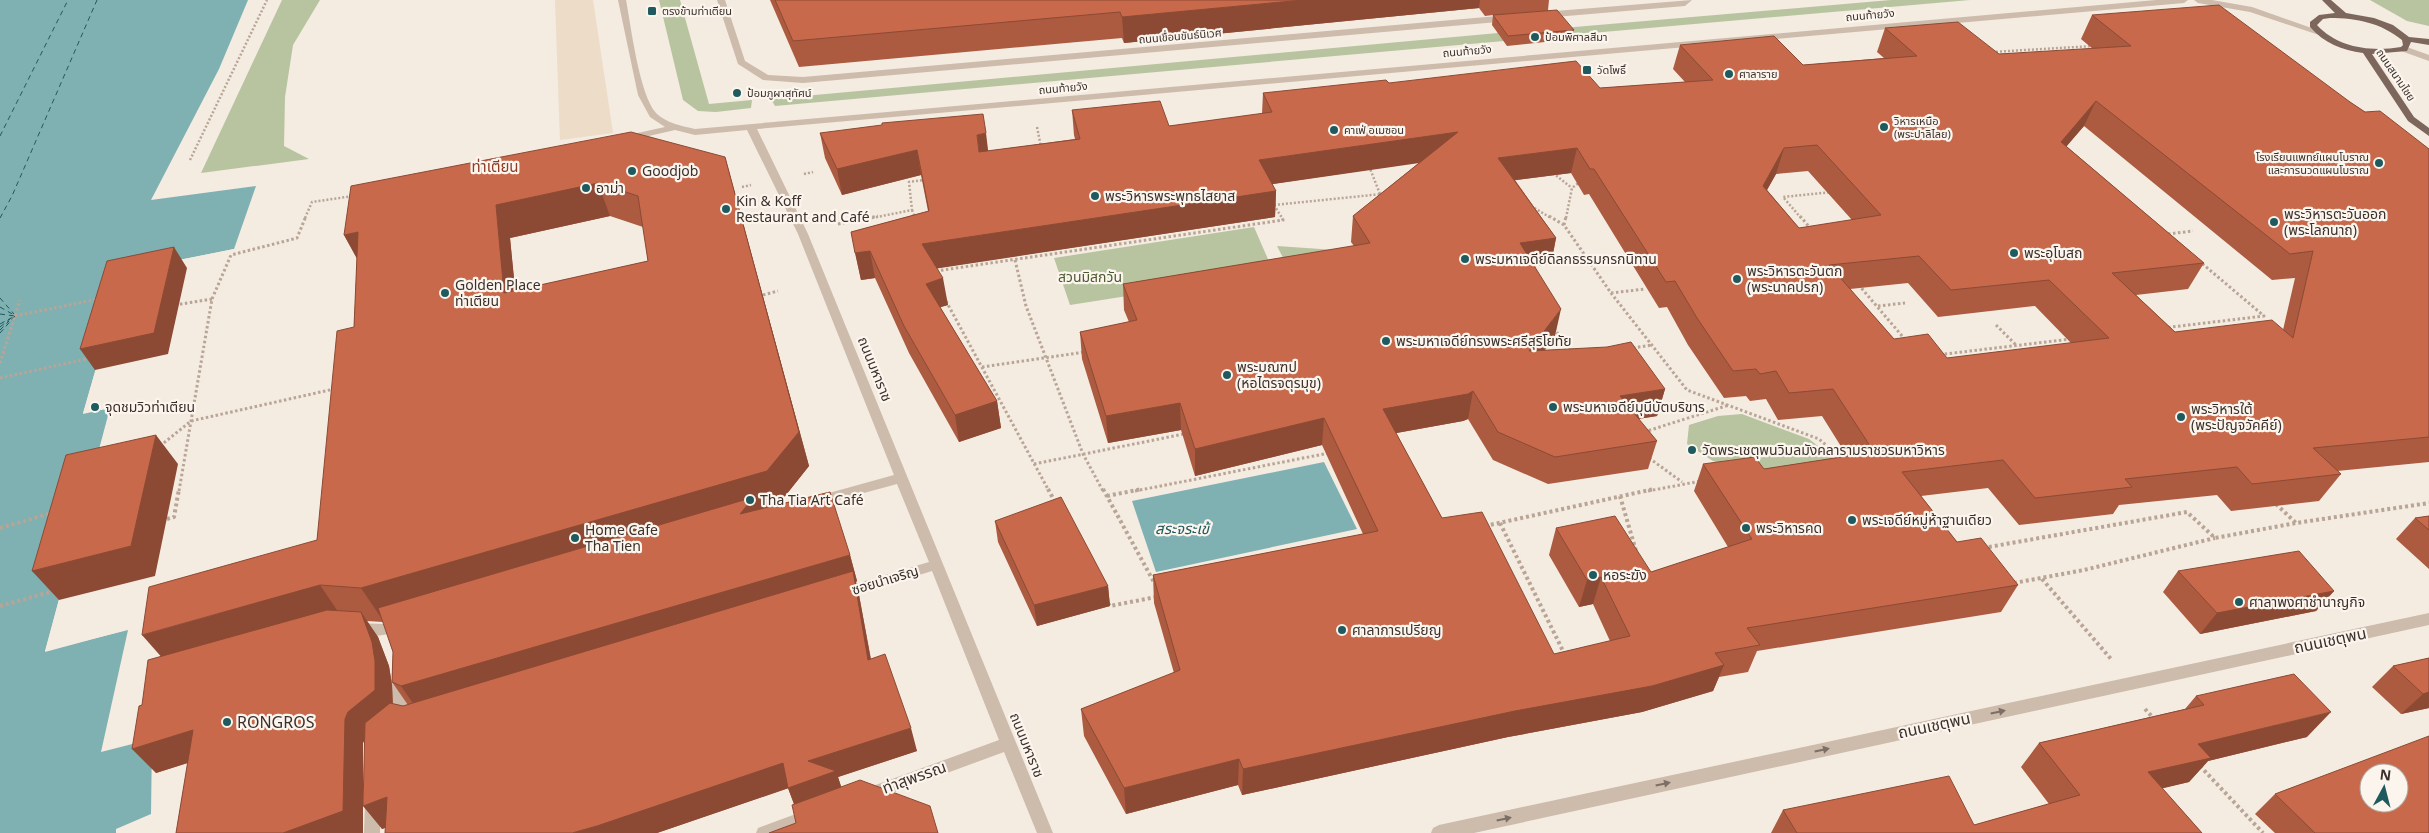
<svg xmlns="http://www.w3.org/2000/svg" width="2429" height="833" font-family="'Noto Sans','Noto Sans Thai',sans-serif">
<rect width="100%" height="100%" fill="#f4ebe1"/>
<path fill="#b8c4a0" d="M282,0H320L293,45L285,97L284,146L309,159L201,173Z
M659,0H680L709,104L752,100L751,108L716,112L698,111L683,100Z
M1891,0H1970L1569,35L1563,28Z
M2370,0H2429V26L2407,21Z
M1498,33L1504,41L775,106L771,99Z
M1254,227L1274,273L1070,305L1054,258Z
M1277,246L1350,251L1295,281Z
M1742,414L1809,439L1836,460L1785,485L1713,461L1687,444L1689,425L1718,416Z"/>
<path fill="#ecdcc8" d="M555,0H593L613,133L560,140Z"/>
<path fill="#7fb0b2" d="M0,0H248L219,69L151,200L256,186L234,249L124,271L83,413L111,408L45,651L128,630L101,752L152,739L151,814L116,829V833H0Z
M1324,462L1357,529L1156,572L1132,501Z"/>
<path fill="#f4ebe1" d="M234,249V251L126,273L86,410L110,405L113,407L48,648L127,627L130,629L45,652L110,408L83,414L124,271Z"/>
<g fill="none" stroke-linecap="round" stroke-linejoin="round">
<path stroke="#1f5a5e" stroke-width="1" stroke-dasharray="5 4" stroke-linecap="butt" d="M0,136L68,0
M0,218L12,196L97,0
M0,298L14,314
M0,307L14,315
M0,314L15,316L0,324
M0,327L10,319
M0,330L9,321
M0,333L15,316"/>
<path stroke="#b9a596" stroke-width="2.5" stroke-dasharray="2 2" stroke-linecap="butt" d="M1992,52L2093,46
M1037,127L1041,147
M190,160L267,0
M1369,166L1380,194
M1553,173L1572,188
M804,174L813,172
M742,187L751,185
M1274,205L1382,194
M1274,205L1282,218
M1531,206L1551,218
M912,210L915,218
M305,218L312,202L353,196
M872,218L912,210L909,182L924,180
M1566,218L1572,188L1581,181
M1801,218L1783,197L2086,166L2147,218"/>
<path stroke="#b9a596" stroke-width="3" stroke-dasharray="2.5 2.5" stroke-linecap="butt" d="M914,216L915,219
M1549,216L1564,225L1611,293L1687,390L1819,439L1843,460
M1800,216L1920,357L2264,316L2146,216
M838,224L878,216
M1564,225L1566,216
M2168,234L2193,231
M1015,260L1026,306L1083,454L1103,491
M936,271L1283,220L1281,216
M1611,293L1645,289
M763,295L778,291
M946,301L1049,491
M175,305L212,299
M1878,306L1905,303
M15,316L98,299
M1996,325L2016,345
M1554,328L1569,350
M1633,348L1652,345
M0,363L20,300
M982,367L1085,352
M0,378L91,358
M1644,432L1729,405
M160,446L191,421L334,389
M1649,458L1682,482
M1034,464L1184,434
M179,491L212,299L231,255L297,238L306,216
M1135,491L1329,453
M1648,491L1701,481"/>
<path stroke="#b9a596" stroke-width="4" stroke-dasharray="3 3" stroke-linecap="butt" d="M1048,489L1055,502
M1103,489L1155,584
M1107,496L1142,489
M1620,496L1636,551
M2276,504L2296,523
M167,519L174,517L179,489
M1500,523L1565,655
M1485,526L1654,489
M0,528L52,513
M1983,548L2187,512L2215,538L2296,523L2429,503
M2042,579L2111,659
M2014,583L2084,570L2215,538
M1108,603L1110,606L1156,597
M0,606L54,591
M2145,709L2154,719
M2200,766L2263,833"/>
<path fill="#cdbbac" fill-rule="evenodd" d="M618,0H626C631,26 639,94 656,113C666,123 682,126 695,129L2156,0H2188L2184,3L757,129L808,234L1053,833H1037L1004,752L868,802L862,800L860,795L862,790L999,740L932,571L843,599L838,597L836,593L838,589L929,562L897,484L816,506L811,504L809,501L811,498L894,475L798,234L747,130L695,135L675,130L627,141L622,138L624,136L665,127L650,117L638,95Z
M717,0H725L745,61L768,75L803,77L1509,15L1513,18L1509,21L803,83L763,80L738,64Z
M1692,0L1685,6L1543,18L1539,15L1543,12Z
M2194,0H2212L2252,7L2323,32L2319,35L2250,12L2198,3Z
M2404,46L2429,55V61L2401,51L2400,49Z
M2429,613V625L1474,833H1431L1433,828L1439,825Z
M402,619L407,621L409,625L407,629C389,635 369,639 351,633L349,629L351,625L356,623L384,624Z
M400,673L405,675L408,679V708L415,719L412,724C389,732 392,692 392,679L395,675Z
M373,794L379,796L381,801L380,833H364L365,801L367,796Z
M812,808L818,810L820,815L818,820L784,833H756L758,828Z"/>
<path fill="#7d675c" fill-rule="evenodd" d="M2322,0H2331L2346,13L2374,18L2393,25L2409,37L2429,39V45L2411,42L2407,51L2372,54L2414,117L2429,128V136L2408,121L2363,53C2342,50 2324,43 2310,27V22L2319,15L2335,13ZM2330,18C2357,18 2381,23 2402,40L2403,45L2401,47C2371,52 2338,48 2317,25L2323,19Z"/>
</g>
<path fill="#ac5a40" fill-rule="evenodd" d="M770,0H1549L1548,10L1574,30L1572,39L1507,46L1492,25L1493,15L1485,16L1479,8L1124,43L1122,38L799,67Z
M2092,15L2350,102L2365,112L2429,149V462L2337,471L2341,474L2319,501L2231,511L2217,495L2119,505L2113,514L2019,525L1988,488L1921,496L1957,542L2018,585L2001,612L1757,651L1748,672L1719,677L1713,691L1642,712L1508,737L1242,795L1238,785L1126,814L1084,736L1081,709L1174,673L1154,603L1153,575L1363,534L1322,445L1195,476L1181,430L1108,443L1082,359L1080,332L1129,322L1124,310L1123,284L1354,246L1351,242L1353,216L1420,162L1272,184L1276,191L1275,217L937,268L948,305L940,307L997,401L1001,428L959,442L909,353L875,278L861,280L851,232L928,211L921,175L842,195L825,158L820,133L988,151L1075,139L1074,135L1072,110L1169,126L1262,114L1263,93L1389,83L1600,88L1685,82L1673,69L1680,45L1803,65L1884,58L1877,52L1885,28L1999,54L2093,49L2081,39ZM2084,126L2272,280L2295,278L2283,330L2175,332L2136,295L2188,289L2204,263L2066,146ZM1808,171L1852,220L1799,228L1767,190L1776,174ZM1571,173L1584,195L1589,194L1659,308L1667,307L1688,345L1724,398L1746,396L1750,401L1766,399L1778,420L1822,416L1847,456L1764,469L1703,464L1694,491L1728,547L1651,572L1556,528L1549,555L1579,607L1593,604L1610,641L1554,654L1442,518L1396,433L1463,421L1468,419L1493,460L1548,484L1648,469L1657,441L1638,419L1657,416L1665,389L1545,350L1555,336L1535,266L1551,264L1556,238L1515,180ZM1908,283L1938,317L2035,306L2071,343L1947,358L1894,339L1850,289Z
M725,157L809,466L778,505L850,555L857,581L856,582L859,595L871,659L917,751L838,777L841,787L796,823L794,804L788,788L657,833L385,828L382,829L365,738L363,743V833H176L188,763L156,773L142,705L161,656L317,540L354,327L357,258L344,235ZM610,216L643,227L648,261L515,291L510,238ZM367,621L383,622L393,652L392,682L408,705L403,706L393,704L392,685L389,666L378,637Z
M2429,516V569L2396,539L2415,518Z
M995,521L1108,586L1110,606L1037,626L998,542Z
M2178,571L2334,591L2316,611L2200,634L2163,592Z
M2429,658V708L2401,714L2372,687L2393,666Z
M2196,696L2307,737L2208,761L2189,782L2162,788L2202,833H1771L1783,810L1974,825L2049,804L2021,767L2039,743L2185,709Z
M2275,794L2429,833H2275L2255,814Z"/>
<path fill="#8c4a34" d="M1303,0H1480L1479,8L1124,43L1122,17Z
M2096,101L2084,126L2049,167L2061,142Z
M1458,132L1454,158L1259,186V160Z
M986,133L989,158L982,178L977,135Z
M1577,148L1571,173L1494,183L1498,158Z
M1784,148L1776,174L1755,211L1763,186Z
M917,150L921,175L842,195L837,169Z
M725,157L809,466L778,505L384,622L361,588L767,471Z
M598,183L610,216L510,238L519,327L504,293L496,205Z
M1276,191L1275,217L927,270L922,244Z
M358,232L362,268L344,235Z
M1556,238L1551,264L1515,269L1520,243Z
M174,247L187,268L168,354L95,370L80,349Z
M870,251L875,278L861,280L855,253Z
M943,278L948,305L931,310L926,284Z
M1561,309L1555,336L1523,378L1529,351Z
M1665,389L1657,416L1612,423L1620,396Z
M1473,391L1468,419L1463,421L1380,436L1383,409Z
M997,401L1001,428L959,442L955,415Z
M1180,403L1181,430L1108,443L1106,416Z
M1324,418L1322,445L1195,476V449Z
M156,435L178,464L155,576L59,600L32,571Z
M850,555L857,581L856,582L859,595L875,683L419,712L401,686Z
M1601,577L1593,604L1579,607L1587,580Z
M320,585L343,619L172,669L142,635Z
M1108,586L1110,606L1037,626L1034,605Z
M2334,591L2316,611L2200,634L2217,613Z
M361,612L378,637L389,666L392,685L393,714L366,737L363,743V833H283L345,719Z
M1724,665L1713,691L1642,712L1508,737L1242,795L1243,769Z
M2429,692V708L2401,714L2423,694Z
M2331,712L2307,737L2208,761L2189,782L2127,797L2148,772L2198,744Z
M911,728L917,751L838,777L844,795L797,812L788,788L808,761Z
M193,730L215,754L156,773L132,749Z
M1239,759L1238,785L1126,814L1124,788Z
M783,763L792,787L657,833H572Z
M387,797L405,820L382,829L363,806Z"/>
<path fill="#c8694b" stroke="#8c4a34" fill-rule="evenodd" d="M775,0H1303L1122,17L1120,12L793,41Z
M2219,5L2350,102L2365,112L2380,111L2429,149V437L2313,448L2341,474L2252,484L2237,467L2125,479L2132,487L2035,498L2003,460L1902,472L1957,542L1981,538L2018,585L1747,628L1760,645L1715,653L1724,665L1652,686L1515,711L1243,769L1239,759L1124,788L1081,709L1180,670L1153,575L1378,531L1324,418L1195,449L1180,403L1106,416L1080,332L1137,320L1123,284L1370,243L1353,216L1458,132L1259,160L1276,191L922,244L943,278L926,284L997,401L955,415L904,326L870,251L855,253L851,232L929,211L917,150L837,169L820,133L882,125V123L983,114L986,133L977,135L979,152L1080,139L1072,110L1160,101L1169,126L1272,112L1263,93L1386,80L1389,83L1576,61L1600,88L1713,80L1680,45L1774,36L1803,65L1917,56L1885,28L1958,22L1999,54L2131,46L2092,15ZM2096,101L2290,254L2313,251L2293,338L2272,320L2175,332L2112,273L2204,263L2061,142ZM1817,145L1881,215L1799,228L1763,186L1784,148ZM1577,148L1590,169H1594L1666,282L1675,281L1697,318L1733,371L1756,369L1760,374L1776,371L1789,393L1833,389L1874,452L1764,469L1755,457L1703,464L1752,539L1651,572L1615,516L1556,528L1587,580L1601,577L1630,636L1554,654L1482,512L1442,518L1383,409L1468,394L1473,391L1498,432L1555,457L1657,441L1620,396L1665,389L1631,342L1607,347L1529,351L1561,309L1520,243L1556,238L1498,158ZM1919,256L1951,290L2049,280L2109,338L1947,358L1928,334L1894,339L1829,265Z
M1557,10L1574,30L1508,36L1493,15Z
M631,132L725,157L799,432L767,471L361,588L320,585L142,635L149,587L317,540L337,331L354,327L358,232L344,235L351,186ZM598,183L638,196L648,261L504,293L496,205Z
M174,247L154,333L80,349L107,261Z
M156,435L131,546L32,571L66,455Z
M830,492L850,555L401,686L392,682L393,652L378,608L754,497L740,514Z
M1061,497L1108,586L1034,605L995,521Z
M2429,516V530L2415,518Z
M2299,551L2334,591L2217,613L2178,571Z
M853,571L868,660L885,654L911,728L808,761L836,771L788,788L783,763L597,826L572,833H385L387,797L363,806L365,723L390,703L403,706Z
M327,610L361,612L372,642L375,661V690L348,712L345,719L343,811L283,833H176L193,730L132,749L139,706L142,705L148,660Z
M2429,658V692L2423,694L2393,666Z
M2294,674L2331,712L2198,744L2211,758L2148,772L2202,833H1797L1783,810L1949,776L1974,825L2080,795L2039,743L2204,705L2196,696Z
M2429,736V833H2315L2275,794ZM2369,773H2399V803H2369Z
M860,780L930,806L938,833H769L796,823L792,805Z"/>
<defs><path id="oneway-solid" d="M-6-.8H1V-3.2L6.5 0L1 3.2V.8H-6Z" transform="scale(1.25)"/></defs>
<g fill="#7d6f65">
<use href="#oneway-solid" transform="translate(1998 712) rotate(-12)"/>
<use href="#oneway-solid" transform="translate(1822 750) rotate(-12)"/>
<use href="#oneway-solid" transform="translate(1663 784) rotate(-12)"/>
<use href="#oneway-solid" transform="translate(1504 819) rotate(-12)"/>
</g>
<g fill="#1f5a5e" stroke="#fbf5ee" stroke-width="2">
<rect x="647" y="6" width="10" height="10" rx="2.5"/>
<circle cx="1535" cy="37" r="5"/>
<rect x="1582" y="65" width="10" height="10" rx="2.5"/>
<circle cx="1729" cy="74" r="5"/>
<circle cx="737" cy="93" r="5"/>
<circle cx="1884" cy="127" r="5"/>
<circle cx="1334" cy="130" r="5"/>
<circle cx="2379" cy="163" r="5"/>
<circle cx="632" cy="171" r="5"/>
<circle cx="586" cy="188" r="5"/>
<circle cx="1095" cy="196" r="5"/>
<circle cx="726" cy="209" r="5"/>
<circle cx="2274" cy="222" r="5"/>
<circle cx="2014" cy="253" r="5"/>
<circle cx="1465" cy="259" r="5"/>
<circle cx="1737" cy="279" r="5"/>
<circle cx="445" cy="293" r="5"/>
<circle cx="1386" cy="341" r="5"/>
<circle cx="1227" cy="375" r="5"/>
<circle cx="95" cy="407" r="5"/>
<circle cx="1553" cy="407" r="5"/>
<circle cx="2181" cy="417" r="5"/>
<circle cx="1692" cy="450" r="5"/>
<circle cx="750" cy="500" r="5"/>
<circle cx="1852" cy="520" r="5"/>
<circle cx="1746" cy="528" r="5"/>
<circle cx="575" cy="538" r="5"/>
<circle cx="1593" cy="575" r="5"/>
<circle cx="2239" cy="602" r="5"/>
<circle cx="1342" cy="630" r="5"/>
<circle cx="227" cy="722" r="5"/>
</g>
<g text-anchor="middle" stroke-width="4.5" stroke-linejoin="round" paint-order="stroke">
<g font-size="11" fill="#3b302b" stroke="#fbf5ee" text-anchor="start">
<text x="662" y="15">ตรงข้ามท่าเตียน</text>
<text x="1545" y="41">ป้อมพิศาลสีมา</text>
<text x="1597" y="74">วัดโพธิ์</text>
<text x="1739" y="78">ศาลาราย</text>
<text x="747" y="97">ป้อมภูผาสุทัศน์</text>
<text x="1894" y="125">วิหารเหนือ<tspan x="1894" dy="13">(พระปาลิไลย)</tspan></text>
<text x="1344" y="134">คาเฟ่ อเมซอน</text>
<text x="2369" y="161" text-anchor="end">โรงเรียนแพทย์แผนโบราณ<tspan x="2369" dy="13">และการนวดแผนโบราณ</tspan></text>
</g>
<g font-size="11" fill="#3b302b" stroke="#fbf5ee">
<text transform="translate(1870 15) rotate(-5)" y="4">ถนนท้ายวัง</text>
<text transform="translate(1180 36) rotate(-5)" y="4">ถนนเขื่อนขันธ์นิเวศ</text>
<text transform="translate(1467 51) rotate(-5)" y="4">ถนนท้ายวัง</text>
<text transform="translate(2396 75) rotate(56)" y="4">ถนนสนามไชย</text>
<text transform="translate(1063 88) rotate(-5)" y="4">ถนนท้ายวัง</text>
</g>
<g font-size="14" fill="#3b302b" stroke="#fbf5ee" text-anchor="start">
<text x="642" y="176">Goodjob</text>
<text x="596" y="193">อาม่า</text>
<text x="1105" y="201">พระวิหารพระพุทธไสยาส</text>
<text x="736" y="206">Kin &amp; Koff<tspan x="736" dy="16">Restaurant and Café</tspan></text>
<text x="2284" y="219">พระวิหารตะวันออก<tspan x="2284" dy="16">(พระโลกนาถ)</tspan></text>
<text x="2024" y="258">พระอุโบสถ</text>
<text x="1475" y="264">พระมหาเจดีย์ดิลกธรรมกรกนิทาน</text>
<text x="1747" y="276">พระวิหารตะวันตก<tspan x="1747" dy="16">(พระนาคปรก)</tspan></text>
<text x="455" y="290">Golden Place<tspan x="455" dy="16">ท่าเตียน</tspan></text>
<text x="1396" y="346">พระมหาเจดีย์ทรงพระศรีสุริโยทัย</text>
<text x="1237" y="372">พระมณฑป<tspan x="1237" dy="16">(หอไตรจตุรมุข)</tspan></text>
<text x="105" y="412">จุดชมวิวท่าเตียน</text>
<text x="1563" y="412">พระมหาเจดีย์มุนีบัตบริขาร</text>
<text x="2191" y="414">พระวิหารใต้<tspan x="2191" dy="16">(พระปัญจวัคคีย์)</tspan></text>
<text x="1702" y="455">วัดพระเชตุพนวิมลมังคลารามราชวรมหาวิหาร</text>
<text x="760" y="505">Tha Tia Art Café</text>
<text x="1862" y="525">พระเจดีย์หมู่ห้าฐานเดียว</text>
<text x="1756" y="533">พระวิหารคด</text>
<text x="585" y="535">Home Cafe<tspan x="585" dy="16">Tha Tien</tspan></text>
<text x="1603" y="580">หอระฆัง</text>
<text x="2249" y="607">ศาลาพงศาชำนาญกิจ</text>
<text x="1352" y="635">ศาลาการเปรียญ</text>
</g>
<g font-size="14" fill="#4a5a2e" stroke="#fbf5ee">
<text x="1090" y="282">สวนมิสกวัน</text>
</g>
<g font-size="14" fill="#3b302b" stroke="#fbf5ee">
<text transform="translate(875 369) rotate(68)" y="5">ถนนมหาราช</text>
<text transform="translate(885 580) rotate(-17)" y="5">ซอยนำเจริญ</text>
<text transform="translate(1027 745) rotate(68)" y="5">ถนนมหาราช</text>
</g>
<g font-size="15" fill="#8c3b22" stroke="#fbf5ee">
<text x="495" y="172">ท่าเตียน</text>
</g>
<g font-size="15" font-style="italic" fill="#1f5a5e" stroke="#fbf5ee">
<text x="1182" y="534">สระจระเข้</text>
</g>
<g font-size="16" fill="#3b302b" stroke="#fbf5ee">
<text transform="translate(2330 640) rotate(-12)" y="6">ถนนเชตุพน</text>
<text transform="translate(1934 725) rotate(-12)" y="6">ถนนเชตุพน</text>
<text transform="translate(914 777) rotate(-20)" y="6">ท่าสุพรรณ</text>
</g>
<g font-size="16" fill="#3b302b" stroke="#fbf5ee" text-anchor="start">
<text x="237" y="728">RONGROS</text>
</g>
</g>
<g transform="translate(2384 788) rotate(7)"><circle r="24" fill="#fbf5ee" stroke="#aea6a0"/>
<path d="M0-4L9 19L0 12L-9 19Z" fill="#1f5a5e"/>
<text y="-8" font-size="14" font-weight="bold" text-anchor="middle" fill="#3b302b">N</text>
</g>
</svg>
